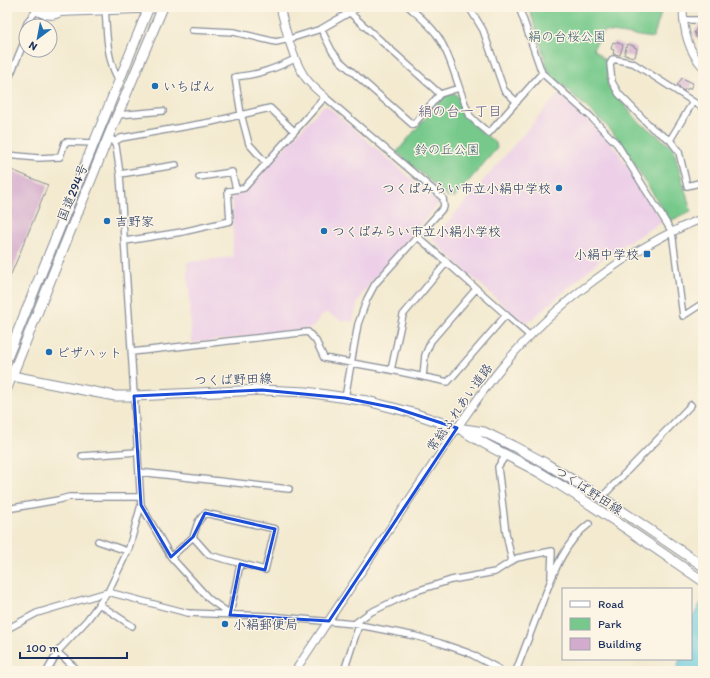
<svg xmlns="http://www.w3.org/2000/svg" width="710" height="678" font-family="Itim,'Klee One',sans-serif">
<rect width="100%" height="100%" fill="#fcf5e5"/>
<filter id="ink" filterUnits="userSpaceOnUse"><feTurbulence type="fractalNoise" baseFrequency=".025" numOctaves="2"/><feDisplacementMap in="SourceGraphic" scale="8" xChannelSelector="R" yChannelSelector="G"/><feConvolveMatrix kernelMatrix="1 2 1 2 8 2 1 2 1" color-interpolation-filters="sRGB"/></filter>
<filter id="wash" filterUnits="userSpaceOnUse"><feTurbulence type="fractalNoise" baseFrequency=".012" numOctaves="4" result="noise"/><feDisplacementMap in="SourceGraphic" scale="16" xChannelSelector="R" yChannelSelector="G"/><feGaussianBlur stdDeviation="0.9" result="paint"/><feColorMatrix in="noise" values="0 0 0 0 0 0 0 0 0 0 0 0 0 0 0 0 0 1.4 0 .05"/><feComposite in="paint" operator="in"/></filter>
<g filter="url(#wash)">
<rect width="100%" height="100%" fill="#f3ead0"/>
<path fill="#edd0e8" d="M559,93L601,132L619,153L662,222L605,256L529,322L523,323L432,240Z
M323,106H327L437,201L438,204L364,291L357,305L353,322L340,320L325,312L312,328L192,343L187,262L233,257L232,193L244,192Z"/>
<path fill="#76c98b" stroke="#487c74" d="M529,7H663L653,38L604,31L593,49L607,62L608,86L639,122L671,146L674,151L691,211L670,221L620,141L607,126L549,73Z
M454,93C462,98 463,113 469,120C477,129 487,136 496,143L497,148L455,197H448L397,152L443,97Z"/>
<path fill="#5fc8db" stroke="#3d7c9c" d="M703,599V671H676L680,659H691V623L693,617Z"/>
<g id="blocks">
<path fill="#d3abcd" d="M700,24L703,26V35L700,40L695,36L696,34L694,33Z
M613,42L616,43V42L623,45L620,55L613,54L614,50L611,49Z
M627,44L634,46V47L637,48L635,57L624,55Z
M682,78L693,83L690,89L688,88L687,90L685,89L684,91L679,88L680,87L677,85Z
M7,168L48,185L7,284Z"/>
</g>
</g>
<g filter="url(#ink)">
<use href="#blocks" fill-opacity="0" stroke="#878c97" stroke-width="1"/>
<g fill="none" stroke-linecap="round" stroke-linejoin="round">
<g stroke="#878c97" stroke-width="8">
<path id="minor" d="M105,7C107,32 106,61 120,82
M409,7C419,16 429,24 437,35C453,59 458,90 470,116L476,122L489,133L542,73
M469,7L483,30L504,90L517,102
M519,7L542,73L590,116L617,144L672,232L683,316L703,303
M350,13L440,94
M683,20H703
M321,29L332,51L340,61L413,125L440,94L459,88
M192,30L234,32L276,42L289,39L321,29L359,7
M7,83L24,42L25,29L28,21L36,11
M703,108L633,63L613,59L610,64L612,82L619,94L653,129L670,140L679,152L687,186L703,182
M118,115L163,111
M670,140L693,102
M114,142L121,138L211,122L270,108L294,131
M7,155L38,158L60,157L65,142L95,143
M266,163L249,144L241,114L235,77C258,75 274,69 295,59
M120,174L176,165
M199,177L232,172L236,189
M418,237L530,336
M125,241L182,232L230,221L228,191L244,188L325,97L443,198L444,207L375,284L367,299L358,324L345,398
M132,352L308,332L316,341L324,358L391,370L448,382L506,315
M391,370L403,315L447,262
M423,377L425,355L431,341L476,289
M82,456L137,452
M139,472L289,489
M601,498L691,405
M141,505L171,557L209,599L230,614
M7,509L58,500L69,497H140
M98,541L127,551
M171,557L193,537L198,522L205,513L275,529L265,570L209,555L193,537
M512,561L517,558L552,551L551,577
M99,604L132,626
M230,615L240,564
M354,624L369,613L413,592L451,580L495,572L512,561L506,533L498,467L506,455
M7,629L37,613L108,592L188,613L269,616L354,624L415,636L440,643L469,653L499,669L498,671
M57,652L79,671
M47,671L59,650L87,620L108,592L129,548L141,505L120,174L116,146L109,135
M344,671L359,625
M516,671C524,650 532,629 540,608C552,578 562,544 589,524"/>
</g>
<g stroke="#878c97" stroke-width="9">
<path id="tertiary" d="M280,7C286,30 291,54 303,74C308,83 317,90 325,97
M683,7C683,29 687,50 703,67
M295,671L457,428C472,407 486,386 502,367C552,306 630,247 703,218"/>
</g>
<g stroke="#878c97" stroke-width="10">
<path id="secondary" d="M34,7C39,15 52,17 60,12L163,8"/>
</g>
<g stroke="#878c97" stroke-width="11">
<path id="primary" d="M7,375L94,392L115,396H134L262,390L306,392L367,401L413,413L457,428L484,432L515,447L545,463L610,503L703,566
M462,430C487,447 516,459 542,474C597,507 650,545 703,581"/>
</g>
<g stroke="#878c97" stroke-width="11">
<path id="trunk" d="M7,358L149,7
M7,388L109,135L163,7"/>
</g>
<use href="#minor" stroke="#fff" stroke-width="5.5"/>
<use href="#tertiary" stroke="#fff" stroke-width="7"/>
<use href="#secondary" stroke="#fff" stroke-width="8"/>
<use href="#primary" stroke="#fff" stroke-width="9"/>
<use href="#trunk" stroke="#fff" stroke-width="9"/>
<path stroke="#1b2f5e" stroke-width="2" stroke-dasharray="6 3" stroke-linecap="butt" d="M7,8V7"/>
</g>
</g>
<path fill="none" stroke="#1d4ed8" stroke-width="3" stroke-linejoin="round" d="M262,390L345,398L395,408L457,428L329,621L230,615L240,564L265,570L275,529L205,513L193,537L171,557L141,505L134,396Z"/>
<g fill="#1f6fb2" stroke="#fcf5e5" stroke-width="1.5">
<circle cx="155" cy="86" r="4"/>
<circle cx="559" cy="188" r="4"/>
<circle cx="107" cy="221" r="4"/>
<circle cx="324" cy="231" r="4"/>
<rect x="643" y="250" width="8" height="8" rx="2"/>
<circle cx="49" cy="352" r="4"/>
<circle cx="225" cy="624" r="4"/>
</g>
<g text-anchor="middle" stroke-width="3" stroke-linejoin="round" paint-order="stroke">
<g font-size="13" fill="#365d6c" stroke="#fcf5e5">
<text x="567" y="41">絹の台桜公園</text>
<text x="447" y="154">鈴の丘公園</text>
</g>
<g font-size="13" fill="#1b2f5e" stroke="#fcf5e5" text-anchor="start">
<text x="163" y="91">いちばん</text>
<text x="551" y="193" text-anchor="end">つくばみらい市立小絹中学校</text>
<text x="115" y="226">吉野家</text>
<text x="332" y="236">つくばみらい市立小絹小学校</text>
<text x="639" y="259" text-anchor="end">小絹中学校</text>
<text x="57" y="357">ピザハット</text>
<text x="233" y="629">小絹郵便局</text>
</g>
<g font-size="13" fill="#1b2f5e" stroke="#fcf5e5">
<text transform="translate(72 192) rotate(-68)" y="5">国道294号</text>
<text transform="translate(233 379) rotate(-2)" y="5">つくば野田線</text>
<text transform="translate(459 407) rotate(-55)" y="5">常総ふれあい道路</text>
<text transform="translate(589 490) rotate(33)" y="5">つくば野田線</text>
</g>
<g font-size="14" fill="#5b5a85" stroke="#fcf5e5">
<text x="460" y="116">絹の台一丁目</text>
</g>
</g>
<rect width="710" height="678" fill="none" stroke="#fcf5e5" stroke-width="24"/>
<rect x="562" y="588" width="130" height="72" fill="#fcf5e5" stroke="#a2a6af"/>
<rect x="570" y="601" width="20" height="6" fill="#ffffff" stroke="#a2a6af"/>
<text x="598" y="608" font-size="12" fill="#1b2f5e">Road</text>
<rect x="570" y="618" width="20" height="12" fill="#76c98b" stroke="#a2a6af"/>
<text x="598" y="628" font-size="12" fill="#1b2f5e">Park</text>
<rect x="570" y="638" width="20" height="12" fill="#d3abcd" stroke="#a2a6af"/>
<text x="598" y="648" font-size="12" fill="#1b2f5e">Building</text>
<g transform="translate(38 38) rotate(212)"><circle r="19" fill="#fcf5e5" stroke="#a2a6af"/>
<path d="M0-3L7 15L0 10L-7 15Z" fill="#1f6fb2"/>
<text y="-6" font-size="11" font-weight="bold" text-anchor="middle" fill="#1b2f5e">N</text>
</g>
<path d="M20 652v6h107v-6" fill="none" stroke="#1b2f5e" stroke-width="2"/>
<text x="26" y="652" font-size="12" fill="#1b2f5e" stroke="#fcf5e5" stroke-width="3" paint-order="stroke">100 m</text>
</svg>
